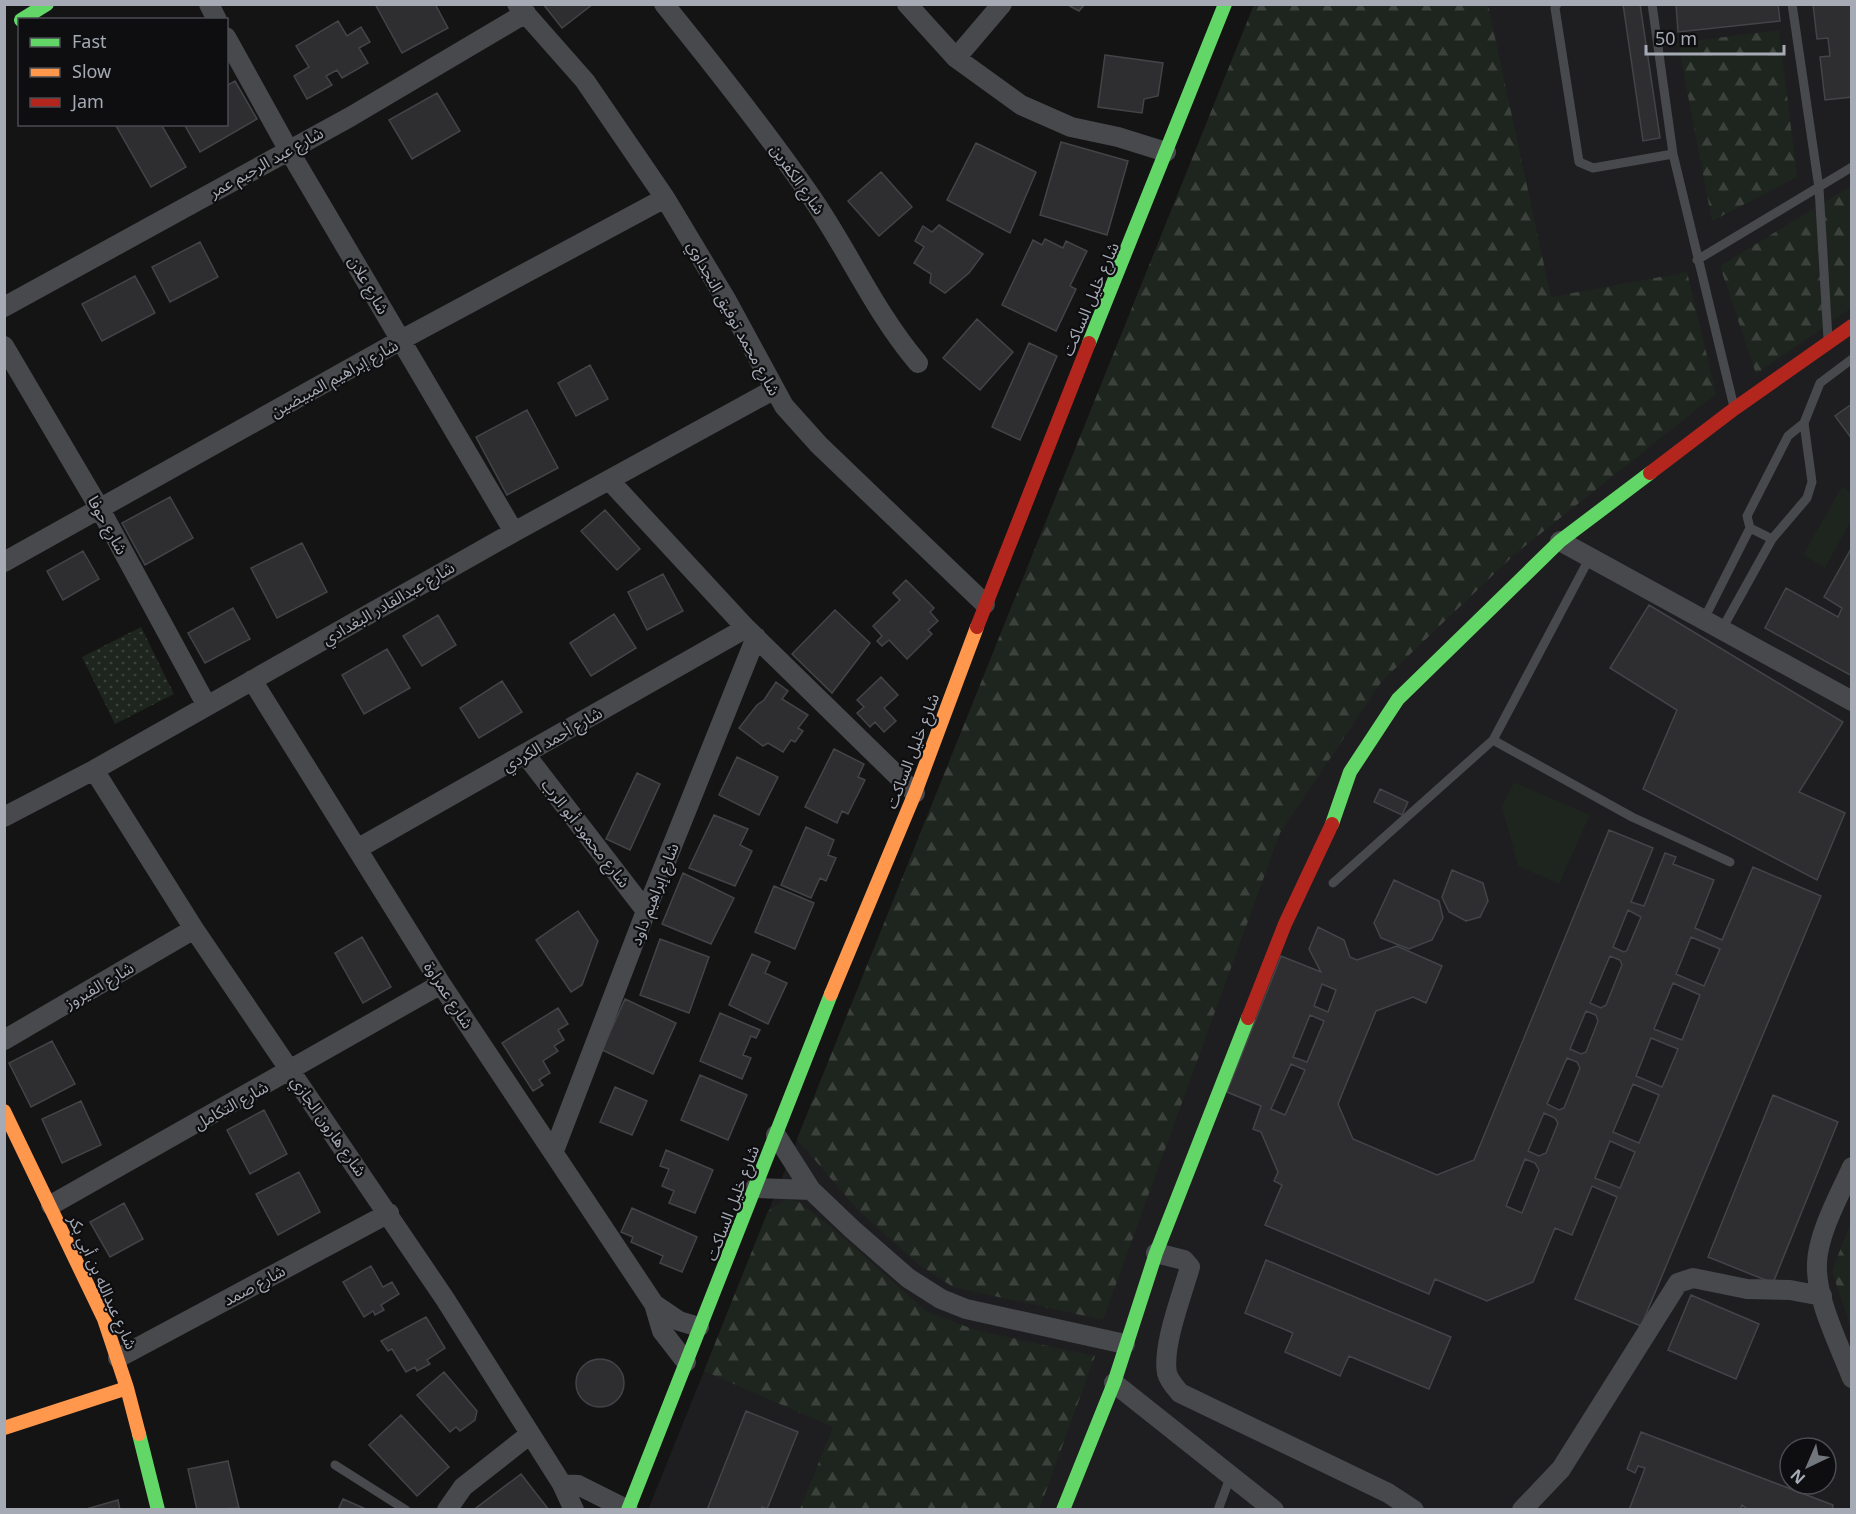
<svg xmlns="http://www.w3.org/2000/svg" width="1856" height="1514" font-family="'Noto Sans','Noto Sans Arabic',sans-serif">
<defs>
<pattern id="grass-dots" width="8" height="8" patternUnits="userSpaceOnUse" patternTransform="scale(1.5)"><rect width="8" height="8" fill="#1e241e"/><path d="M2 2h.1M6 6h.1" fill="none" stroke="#3c413c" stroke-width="1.8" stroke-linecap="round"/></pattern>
<pattern id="forest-firs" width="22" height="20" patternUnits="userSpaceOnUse" patternTransform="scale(1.5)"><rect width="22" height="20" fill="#1e241e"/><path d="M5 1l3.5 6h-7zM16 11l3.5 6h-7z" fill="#3c413c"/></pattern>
</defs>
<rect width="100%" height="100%" fill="#141414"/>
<path fill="#1e1e20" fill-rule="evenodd" d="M1254,5H1851V1509L648,1510ZM1790,1448H1826V1484H1790Z"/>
<path fill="url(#grass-dots)" d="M141,627L174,694L115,724L82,657Z"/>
<path fill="url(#forest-firs)" d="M1254,5H1488L1551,297L1687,272L1716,394L1515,554L1382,681L1280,833L1103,1320L953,1287L918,1264L857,1209L797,1139Z
M1779,30L1797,177L1712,221L1678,43Z
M1851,186V308L1756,374L1720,266Z
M786,1199L799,1202L836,1231L926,1311L975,1330L1095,1356L1039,1510L800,1509L833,1427L704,1371L768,1211Z
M1851,1222V1328L1832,1271Z"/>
<path fill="#1e241e" d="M1842,486L1851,492V521L1825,568L1803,555Z
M1514,782L1590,815L1559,884L1518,866L1502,806Z"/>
<path fill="#2e2e30" stroke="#434448" stroke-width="1.5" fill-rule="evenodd" d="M375,4H435L448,28L402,53Z
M543,4H593L562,28Z
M1066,4H1085L1079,11Z
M1623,4H1640L1660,138L1643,141Z
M1676,4H1778L1780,21L1678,32Z
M1813,4H1852V97L1825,100L1820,57L1830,56L1828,38L1817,39Z
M338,21L347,36L361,27L370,42L359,48L368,63L342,78L337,70L326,76L332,85L307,99L294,76L309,67L296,46Z
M1105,55L1163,63L1158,96L1144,99L1142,113L1098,107Z
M235,81L257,119L200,152L184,124H226V86Z
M437,93L460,131L412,159L389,120Z
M115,124H161L186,167L151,187Z
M1061,142L1128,161L1107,235L1040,215Z
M976,143L1036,172L1010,233L947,200Z
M881,172L912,207L879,236L848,201Z
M939,225L983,254L969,273L945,293L930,283L931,274L914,263L924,247L915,241L923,226L932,232Z
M1045,239L1063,248L1066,241L1087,251L1070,286L1076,289L1056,331L1002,305L1033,240L1042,245Z
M200,242L218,277L170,302L152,267Z
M135,276L155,313L102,341L82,304Z
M977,319L1013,352L980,390L943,358Z
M1029,343L1057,356L1020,440L992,427Z
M590,365L608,399L576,416L558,383Z
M1852,404V439L1835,416Z
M527,410L558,468L507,495L476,437Z
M170,497L193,538L145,565L122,523Z
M605,510L640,549L617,570L581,531Z
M302,543L327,592L277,618L251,568Z
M1852,547V676L1765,628L1786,588L1838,617L1842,608L1824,597Z
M83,551L99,579L63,600L47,571Z
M663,574L683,611L647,630L628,592Z
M906,580L934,608L930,612L938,621L928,630L932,634L907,659L889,640L882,646L877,641L882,636L873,626L900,600L893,593Z
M1649,605L1843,722L1799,792L1845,813L1817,880L1643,789L1677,710L1610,668Z
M233,608L250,639L205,663L188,633Z
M835,610L870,643L832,693L792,654Z
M614,614L636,648L591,676L570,643Z
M438,615L456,645L422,666L403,636Z
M387,649L410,688L364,714L342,675Z
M881,677L898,695L884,708L896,721L884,732L875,722L870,727L857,713L864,707L857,700Z
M502,681L522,712L479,738L460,708Z
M776,682L788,691L782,699L808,715L798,728L803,731L795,742L791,740L783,752L768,743L763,746L739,728L757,705L764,700Z
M834,749L864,764L858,777L865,780L848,814L842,811L837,823L805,807Z
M737,757L778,777L759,815L719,795Z
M637,773L660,784L630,850L606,839Z
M1380,789L1408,802L1402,815L1374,802Z
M714,815L748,829L740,845L752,851L735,886L689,868Z
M806,827L834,840L828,855L836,858L826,881L820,878L811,898L781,885Z
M1609,830L1653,848L1631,902L1644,906L1665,853L1676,857L1673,864L1714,880L1695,928L1722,940L1753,867L1821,896L1641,1326L1575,1299L1617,1197L1592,1186L1572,1235L1555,1228L1533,1282L1487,1301L1435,1279L1429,1294L1265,1225L1282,1185L1274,1181L1278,1172L1261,1132L1253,1129L1261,1106L1227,1092L1281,956L1321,972L1309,949L1318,927L1344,940L1350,957L1357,960L1397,946L1442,966L1426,1003L1413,997L1376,1011L1338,1104L1353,1139L1437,1175L1474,1160ZM1628,910L1641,917L1627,950L1624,952L1613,947ZM1691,937L1720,949L1704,986L1676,974ZM1610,956L1620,960L1622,965L1606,1005L1601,1008L1590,1003ZM1673,983L1700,995L1682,1040L1654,1029ZM1322,984L1336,990L1328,1012L1314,1006ZM1586,1011L1596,1015L1598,1021L1586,1052L1581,1054L1570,1049ZM1310,1015L1324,1021L1307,1062L1293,1057ZM1651,1038L1678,1049L1662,1087L1636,1076ZM1567,1058L1577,1062L1580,1068L1564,1108L1559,1110L1547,1104ZM1291,1064L1305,1070L1285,1115L1271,1109ZM1633,1084L1659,1095L1639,1143L1613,1132ZM1544,1113L1555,1118L1558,1123L1546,1153L1539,1156L1528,1151ZM1610,1141L1635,1152L1620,1188L1595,1178ZM1525,1159L1535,1163L1539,1170L1522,1213L1506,1206Z
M1452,870L1483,883L1488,901L1480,917L1466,921L1449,912L1442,897Z
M683,873L734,898L711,944L662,924Z
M1394,880L1439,901L1443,918L1432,940L1409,949L1381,938L1374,923Z
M774,886L814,903L795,949L755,932Z
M578,911L598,941L582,985L571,992L536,940Z
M362,937L391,987L363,1003L335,953Z
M660,939L709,957L689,1013L640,995Z
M752,954L770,962L765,973L787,983L768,1024L729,1005Z
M625,999L676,1023L653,1074L602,1050Z
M558,1008L568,1024L558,1030L564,1040L554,1046L558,1051L543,1061L550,1073L539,1080L543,1085L533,1091L502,1043Z
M720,1013L760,1030L756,1038L751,1036L743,1055L751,1058L742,1079L700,1061Z
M52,1041L75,1084L31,1107L9,1063Z
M700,1075L747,1095L728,1140L681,1120Z
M615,1087L647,1101L632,1135L600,1122Z
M1773,1095L1838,1122L1773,1283L1708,1257Z
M81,1101L101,1145L62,1163L42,1119Z
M264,1110L287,1154L250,1174L227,1130Z
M666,1150L713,1170L695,1213L669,1203L674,1191L662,1186L669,1169L660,1166Z
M299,1172L320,1212L278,1235L256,1194Z
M124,1203L143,1239L110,1257L90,1222Z
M632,1208L697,1237L682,1272L660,1263L663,1256L631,1242L633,1237L621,1232Z
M1266,1260L1451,1337L1429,1389L1349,1356L1340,1376L1285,1352L1293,1333L1245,1313Z
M371,1266L383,1287L392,1282L399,1294L381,1305L384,1310L375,1315L373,1311L364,1317L343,1282Z
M1691,1295L1759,1324L1736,1379L1668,1350Z
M426,1317L445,1348L427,1360L430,1364L417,1371L415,1367L406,1372L392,1349L388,1351L381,1341Z
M576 1383a24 24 0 1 1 48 0a24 24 0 1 1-48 0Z
M444,1372L477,1411L475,1420L460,1431L456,1427L450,1432L417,1395Z
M746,1411L798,1432L767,1509L762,1507L761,1510H707Z
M401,1415L449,1467L417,1496L369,1445Z
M1641,1432L1833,1505L1832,1510H1748L1742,1505L1740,1510H1629L1645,1468L1638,1466L1635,1473L1627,1469Z
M228,1461L239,1508L197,1510L188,1469Z
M521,1474L549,1510H477L476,1508Z
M343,1499L368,1510H338Z
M118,1500L120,1510H83Z"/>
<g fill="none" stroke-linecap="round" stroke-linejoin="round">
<path stroke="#48494d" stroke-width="9" d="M1557,4L1555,8L1579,162L1593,168L1673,154
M1652,4L1673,154L1734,407
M1792,4L1819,188L1828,339
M1697,260L1852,167
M1750,528L1772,539
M1589,559L1493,740L1632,817L1730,862
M1704,619L1750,528L1747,516L1788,436L1804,423L1820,383L1852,359
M1722,629L1772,539L1807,498L1812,482L1804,423
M1333,883L1493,740
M335,1465L406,1510
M1218,1510L1231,1475"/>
<path stroke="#48494d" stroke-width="20" d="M209,4L217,20
M517,4L585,81L665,198L727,301L784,406L819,445L985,604
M664,4C715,67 766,131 812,198C849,252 876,314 918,363
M907,4L956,58L1021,105L1071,127L1118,137L1166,152
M226,37L288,149L514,532
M956,58L1002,4
M4,307L350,117L526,13
M4,346L100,509L207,706
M610,481L746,628L915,793
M1560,541L1852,701
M4,562L401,340L665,198
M252,680L441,984L654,1304L679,1321L699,1327
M525,754L646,911
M94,770L194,929L445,1299L562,1484L574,1510
M4,817L94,770L514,532L773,390
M357,849L746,628
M4,1040L194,929
M776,1135L811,1190L852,1229L908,1278L941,1299L966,1309L1125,1344
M554,1151L646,911L756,637
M1852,1167C1840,1194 1818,1233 1817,1263C1815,1298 1839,1344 1852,1378
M755,1188L811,1190
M51,1205L441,984
M1156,1253L1184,1260L1190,1267C1182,1295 1162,1346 1167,1373C1169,1381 1175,1387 1180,1393L1388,1493L1414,1510
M654,1304L662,1331L686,1362
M118,1358L389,1213
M1114,1383L1274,1510
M562,1484L578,1485L628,1510
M447,1510L463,1487L529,1435
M1522,1510L1561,1469L1678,1283L1693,1278L1747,1289L1790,1290L1822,1296"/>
<path stroke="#63d668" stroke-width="14" d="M21,20L47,4
M1089,343L1225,4
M1332,824L1350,772L1398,699L1560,541L1650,473
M139,1434L158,1510
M628,1510L831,994
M1063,1510L1114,1383L1156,1253L1248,1018"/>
<path stroke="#ff974d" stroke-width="14" d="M831,994L915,793L977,627
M4,1111L104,1319L127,1388L139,1434
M4,1428L127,1388"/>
<path stroke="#b3261e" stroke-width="14" d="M1650,473L1734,409L1852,326
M977,627L1089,343
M1248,1018L1285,924L1332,824"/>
</g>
<g text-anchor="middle" stroke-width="4.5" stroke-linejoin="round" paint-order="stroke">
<g font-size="16" fill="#a5aab5" stroke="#0e0e10">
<text transform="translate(266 162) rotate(-29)" y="6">شارع عبد الرحيم عمر</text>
<text transform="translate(798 179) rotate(55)" y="6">شارع الكفرين</text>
<text transform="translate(369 285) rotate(60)" y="6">شارع علان</text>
<text transform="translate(1090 299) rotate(-67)" y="6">شارع خليل الساكت</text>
<text transform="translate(734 318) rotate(61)" y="6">شارع محمد توفيق النجداوي</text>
<text transform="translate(334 378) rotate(-29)" y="6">شارع إبراهيم المبيضين</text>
<text transform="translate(108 525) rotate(61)" y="6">شارع حوفا</text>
<text transform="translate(388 603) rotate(-30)" y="6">شارع عبدالقادر البغدادي</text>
<text transform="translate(552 739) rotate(-30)" y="6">شارع أحمد الكردي</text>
<text transform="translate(912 751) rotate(-69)" y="6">شارع خليل الساكت</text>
<text transform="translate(586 833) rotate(52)" y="6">شارع محمود أبو الرب</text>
<text transform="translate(654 894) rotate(-69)" y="6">شارع إبراهيم داود</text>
<text transform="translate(99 985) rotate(-30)" y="6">شارع الفيروز</text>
<text transform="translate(449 995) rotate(57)" y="6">شارع عمراوة</text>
<text transform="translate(231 1105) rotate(-29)" y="6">شارع التكامل</text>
<text transform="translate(329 1126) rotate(55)" y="6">شارع هارون الجازي</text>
<text transform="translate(732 1203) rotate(-69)" y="6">شارع خليل الساكت</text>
<text transform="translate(103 1282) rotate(66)" y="6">شارع عبدالله بن أبي بكر</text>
<text transform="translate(254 1285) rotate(-28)" y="6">شارع صمد</text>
</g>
</g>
<rect width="1856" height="1514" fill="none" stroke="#a5aab5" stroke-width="12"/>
<rect x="18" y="18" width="210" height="108" fill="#0e0e10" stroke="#4a4c52" stroke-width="1.5"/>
<rect x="30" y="38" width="30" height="9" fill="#63d668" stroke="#4a4c52" stroke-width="1.5"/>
<text x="72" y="48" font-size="18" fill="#a5aab5">Fast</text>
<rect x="30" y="68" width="30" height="9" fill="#ff974d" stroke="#4a4c52" stroke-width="1.5"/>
<text x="72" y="78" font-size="18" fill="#a5aab5">Slow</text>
<rect x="30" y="98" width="30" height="9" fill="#b3261e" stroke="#4a4c52" stroke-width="1.5"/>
<text x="72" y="108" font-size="18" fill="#a5aab5">Jam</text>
<g transform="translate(1808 1466) rotate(224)"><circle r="28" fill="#0e0e10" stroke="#4a4c52" stroke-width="1.5"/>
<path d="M0-4.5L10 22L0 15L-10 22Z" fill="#72767d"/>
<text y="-9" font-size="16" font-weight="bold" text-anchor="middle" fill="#a5aab5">N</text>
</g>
<path d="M1646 45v9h138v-9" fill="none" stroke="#a5aab5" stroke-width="3"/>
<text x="1655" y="45" font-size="18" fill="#a5aab5" stroke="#0e0e10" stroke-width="4.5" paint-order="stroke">50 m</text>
</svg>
